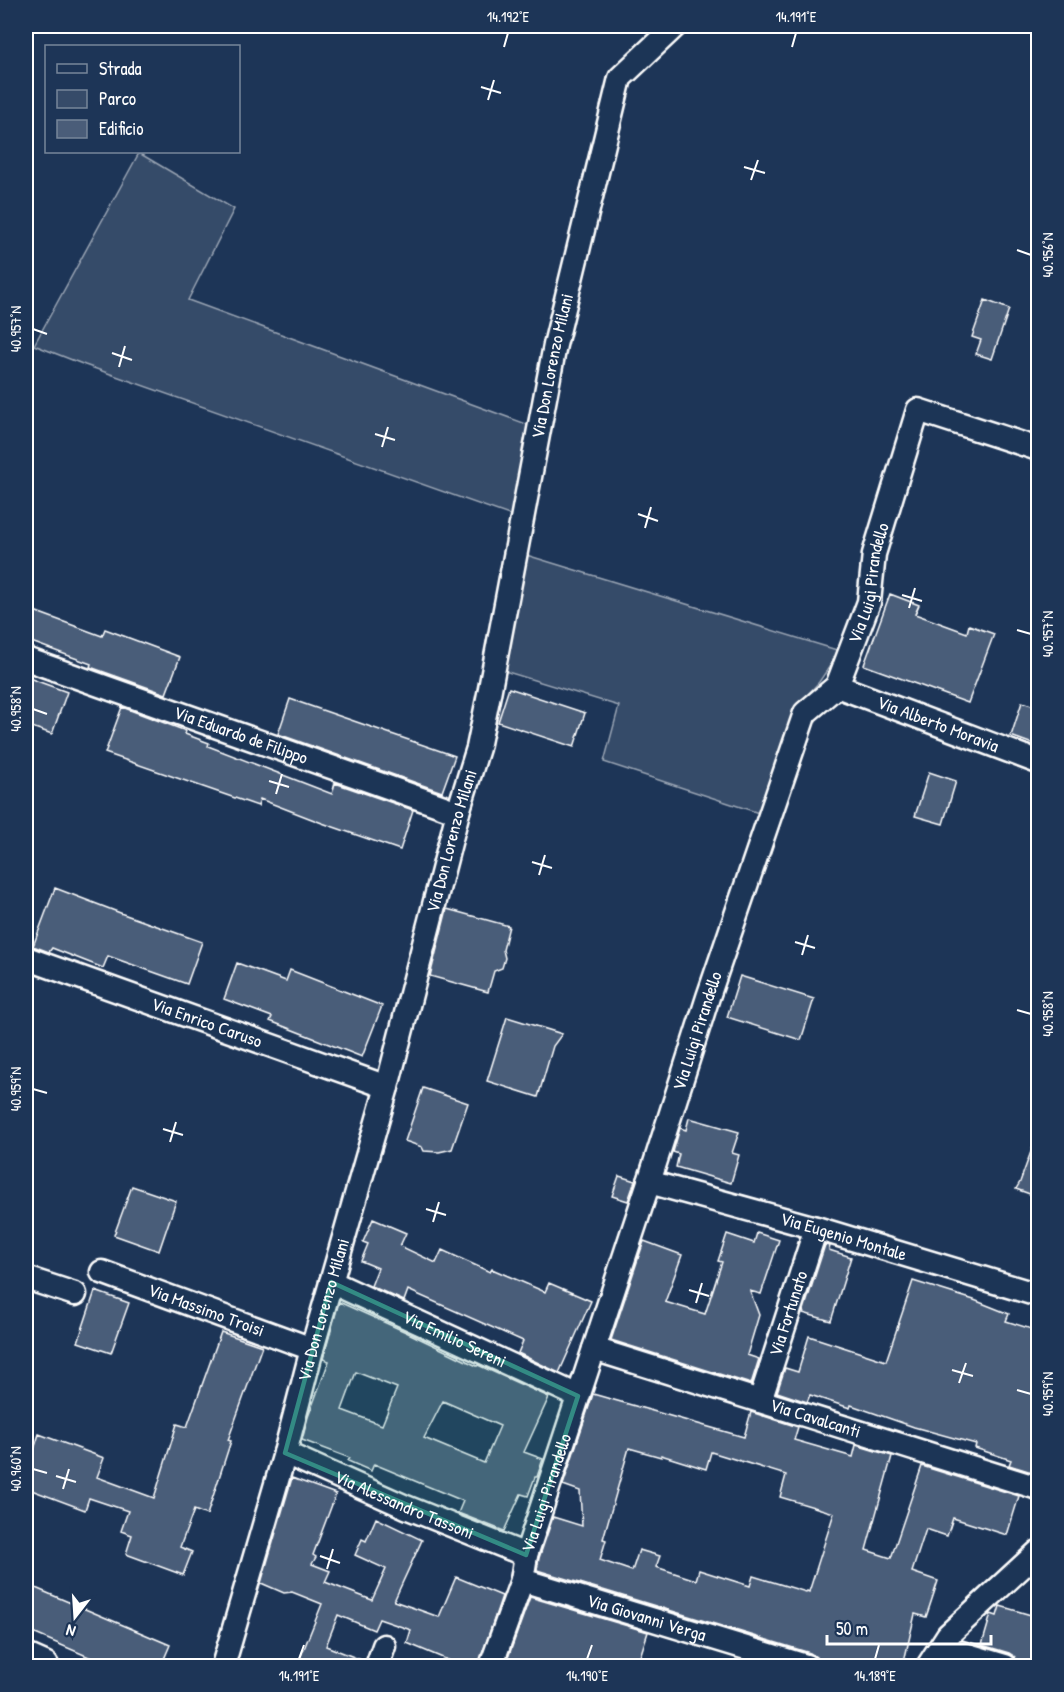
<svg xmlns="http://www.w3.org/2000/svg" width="1064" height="1692" font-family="'Patrick Hand',sans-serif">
<rect width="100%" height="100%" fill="#1d3557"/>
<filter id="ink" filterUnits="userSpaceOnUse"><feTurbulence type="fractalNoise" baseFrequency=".0167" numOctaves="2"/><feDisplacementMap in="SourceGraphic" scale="12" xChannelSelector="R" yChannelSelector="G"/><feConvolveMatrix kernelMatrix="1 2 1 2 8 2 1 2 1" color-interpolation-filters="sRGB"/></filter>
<g filter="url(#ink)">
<path fill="#364b69" stroke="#9aa5b4" stroke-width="1.5" d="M139,153L234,209L188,300L529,425L512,516L85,365L34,345Z
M523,554L840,651L819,682L802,701L765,815L604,762L619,706L501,670Z"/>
<path fill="#4a5d79" stroke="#fff" stroke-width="1.5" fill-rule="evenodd" d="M985,300L1009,309L992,359L976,354L981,340L972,337Z
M890,594L919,605L915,614L967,633L969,625L994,634L968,703L864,665Z
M26,608L102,636L105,629L180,657L166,694L90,667L91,664L26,640Z
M26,677L67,692L52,734L26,725Z
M509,688L585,713L574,747L498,722Z
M290,699L455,756L442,792L278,734Z
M1022,702L1038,707V746L1011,736Z
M122,707L186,731L185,734L209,743L208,746L332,794L335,783L413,810L400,850L322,823L260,799L258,806L105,753Z
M929,772L956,781L943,824L915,816Z
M55,888L123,914L202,942L187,984L108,956L103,968L52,948L49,952L33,946Z
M447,909L509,926L503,950L505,958L502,968L494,971L488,992L430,976Z
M237,963L286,981L290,970L382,1006L362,1057L270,1021L272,1017L224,999Z
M740,976L814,999L801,1040L727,1017Z
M507,1017L562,1034L553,1046L538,1097L487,1081Z
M423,1088L468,1103L452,1149L439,1152L424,1151L422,1147L405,1141Z
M689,1118L739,1132L732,1153L739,1155L731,1183L676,1167L679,1154L673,1152L680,1128L686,1130Z
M1036,1138L1038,1139V1197L1016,1189L1020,1182Z
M619,1176L635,1181L628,1201L612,1196Z
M132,1186L176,1201L159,1251L114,1235Z
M373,1219L406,1233L400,1246L436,1263L442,1250L490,1272L492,1269L545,1292L549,1283L591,1301L559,1373L518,1353L523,1341L408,1290L404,1301L371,1286L378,1268L361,1261L368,1244L363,1242Z
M757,1233L779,1240L761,1294L750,1291L759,1315L747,1355L759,1359L751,1384L611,1340L644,1241L682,1255L665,1302L705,1314L722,1262L718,1261L727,1234L754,1243Z
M825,1245L830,1246L829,1250L851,1257L831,1321L803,1313Z
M913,1281L974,1300L1009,1314L1006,1321L1038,1331V1474L1009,1465L1011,1460L975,1448L976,1444L914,1427L851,1405L850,1408L810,1395L807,1402L777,1392L785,1368L798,1372L809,1336L886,1361Z
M95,1291L129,1303L111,1353L78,1342Z
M339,1302L406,1332L477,1366L478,1365L549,1397L524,1452L543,1459L537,1477H535L528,1496L521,1494L504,1531L458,1513L463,1501L374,1464L371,1471L348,1461L350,1458L302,1440L308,1417L329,1361L323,1359ZM356,1372L397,1388L382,1425L342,1410ZM443,1401L500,1426L484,1463L424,1438Z
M221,1332L262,1346L228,1440L231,1441L207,1515L194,1510L180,1547L192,1552L183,1575L126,1554L132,1535L121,1531L128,1511L89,1498L85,1510L26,1488V1474L39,1434L104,1458L97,1477L154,1498L177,1424L187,1427Z
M593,1394L744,1437L751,1412L798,1427L794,1440L853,1457L856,1445L892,1456L866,1550L891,1558L922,1466L1019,1496L1007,1535L953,1518L947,1536L926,1529L912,1572L938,1581L926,1617L915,1614L903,1666H862L848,1663L847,1666H819L816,1657L810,1653L537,1570L539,1558L553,1517L582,1526L580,1491L563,1485ZM629,1448L661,1457V1455L706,1469L711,1452L786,1475L780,1497L834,1513L809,1592L807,1591L806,1592L753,1576L750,1586L699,1570L696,1580L656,1567L660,1556L639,1550L632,1571L600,1560L606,1540L603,1539Z
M292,1478L336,1494L313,1555L316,1557L312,1564L330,1571L325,1582L372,1600L386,1569L355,1555L362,1539L366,1541L376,1518L422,1540L394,1601L439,1617L456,1577L502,1596L478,1666H462L407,1643L411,1630L379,1619L374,1630L338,1615L326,1646L364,1661V1666H297L322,1604L292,1592L284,1593L261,1583Z
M26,1584L170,1645L161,1666H110L26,1630Z
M530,1597L648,1632L637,1666H505Z
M1000,1606L1038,1617V1660L1035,1659L1034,1666H1018L1015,1657L1009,1653L982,1645L991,1614L997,1616Z"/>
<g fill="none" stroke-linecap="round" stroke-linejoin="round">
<g stroke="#fff" stroke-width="27">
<g id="minor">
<path id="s1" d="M26,659L458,812"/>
<path id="s2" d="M837,686L1038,762"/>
<path id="s3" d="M26,958L387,1087"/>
<path id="s4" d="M649,1182L816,1228L1038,1295"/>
<path id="s5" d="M102,1272L312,1349"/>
<path d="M26,1278L75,1294"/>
<path id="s6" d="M331,1282L578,1396"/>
<path id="s7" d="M594,1349L1038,1488"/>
<path id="s8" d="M760,1401L816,1228"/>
<path id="s9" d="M285,1453L406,1507L526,1555"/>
<path id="s10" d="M522,1580L806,1666"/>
<path d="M941,1647L1005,1666"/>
<path id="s11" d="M223,1666L285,1453L312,1349L387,1087L458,812L478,748L489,694L555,345L620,78L675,26"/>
<path d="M377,1666L384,1646"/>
<path id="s12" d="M491,1666L522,1580L526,1555L649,1182L708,997L805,713L837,686L869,602L874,554L918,410L1038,449"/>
<path d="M928,1666L948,1635L1038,1552"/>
</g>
</g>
<g stroke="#fff" stroke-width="33">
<path id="major" d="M26,1658L44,1666"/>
</g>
<use href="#minor" stroke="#1d3557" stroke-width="22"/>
<use href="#major" stroke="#1d3557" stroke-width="28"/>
</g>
</g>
<path fill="#338b84" fill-opacity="0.2" stroke="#338b84" stroke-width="4.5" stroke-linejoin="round" d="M331,1282L578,1396L526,1555L285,1453Z"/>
<path fill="none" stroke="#fff" stroke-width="2" d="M504,47L508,33M792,47L796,33M481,87L501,93M488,100L494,80M744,167L765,173M751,180L758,160M1017,250L1031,255M33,329L47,334M112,353L132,360M119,367L125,346M375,434L395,440M382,447L388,427M638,514L658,521M645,528L651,507M902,595L922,601M909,608L915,588M1017,630L1031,634M33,709L47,714M269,781L289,787M276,794L282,774M532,862L552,868M539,875L545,855M795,942L815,948M802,955L808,935M1017,1010L1031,1014M33,1089L47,1093M163,1129L183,1135M170,1142L176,1122M426,1209L446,1215M433,1222L439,1202M689,1290L709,1296M696,1303L702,1283M952,1370L973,1376M959,1383L966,1363M1017,1390L1031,1394M33,1469L47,1473M56,1476L76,1482M63,1489L69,1469M320,1556L340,1563M327,1569L333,1549M299,1659L304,1645M587,1659L592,1645M875,1659L879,1645"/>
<g text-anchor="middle" stroke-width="6" stroke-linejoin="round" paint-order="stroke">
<g font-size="18" fill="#fff" stroke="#1d3557">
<text dy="6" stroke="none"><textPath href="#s11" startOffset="1342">Via Don Lorenzo Milani</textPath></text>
<text dy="6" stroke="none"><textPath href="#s12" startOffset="1154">Via Luigi Pirandello</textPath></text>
<text dy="6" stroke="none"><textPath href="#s2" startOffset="108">Via Alberto Moravia</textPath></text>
<text dy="6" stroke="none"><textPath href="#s1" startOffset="228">Via Eduardo de Filippo</textPath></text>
<text dy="6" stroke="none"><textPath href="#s11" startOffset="856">Via Don Lorenzo Milani</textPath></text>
<text dy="6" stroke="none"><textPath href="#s3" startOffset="192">Via Enrico Caruso</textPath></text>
<text dy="6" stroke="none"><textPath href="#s12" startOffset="668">Via Luigi Pirandello</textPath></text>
<text dy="6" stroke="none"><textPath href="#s4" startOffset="202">Via Eugenio Montale</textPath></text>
<text dy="6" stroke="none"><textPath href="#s11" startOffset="370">Via Don Lorenzo Milani</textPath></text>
<text dy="6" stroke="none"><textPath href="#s5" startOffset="111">Via Massimo Troisi</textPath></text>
<text dy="6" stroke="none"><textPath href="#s8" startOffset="92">Via Fortunato</textPath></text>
<text dy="6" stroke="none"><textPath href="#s6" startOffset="136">Via Emilio Sereni</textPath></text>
<text dy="6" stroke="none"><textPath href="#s7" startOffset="232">Via Cavalcanti</textPath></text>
<text dy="6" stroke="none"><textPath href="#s12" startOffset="182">Via Luigi Pirandello</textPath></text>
<text dy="6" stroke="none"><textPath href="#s9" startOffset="130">Via Alessandro Tassoni</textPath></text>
<text dy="6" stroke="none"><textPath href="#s10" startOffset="130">Via Giovanni Verga</textPath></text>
</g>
</g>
<rect width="1064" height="1692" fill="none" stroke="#1d3557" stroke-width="66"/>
<rect x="45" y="45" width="195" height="108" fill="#1d3557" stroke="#77869a" stroke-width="1.5"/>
<rect x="57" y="64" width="30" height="9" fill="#1d3557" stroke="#77869a" stroke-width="1.5"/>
<text x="99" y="75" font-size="18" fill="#ffffff">Strada</text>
<rect x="57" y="90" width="30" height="18" fill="#364b69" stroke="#77869a" stroke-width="1.5"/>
<text x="99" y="105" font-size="18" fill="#ffffff">Parco</text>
<rect x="57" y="120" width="30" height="18" fill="#4a5d79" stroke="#77869a" stroke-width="1.5"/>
<text x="99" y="135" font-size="18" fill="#ffffff">Edificio</text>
<g transform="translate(75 1617) rotate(197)" stroke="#1d3557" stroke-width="4.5" paint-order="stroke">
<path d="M0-4.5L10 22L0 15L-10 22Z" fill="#ffffff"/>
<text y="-9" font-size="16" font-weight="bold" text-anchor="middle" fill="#ffffff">N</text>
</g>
<path d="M827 1635v9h164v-9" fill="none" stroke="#ffffff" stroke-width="3"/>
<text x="836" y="1635" font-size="18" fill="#ffffff" stroke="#1d3557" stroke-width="4.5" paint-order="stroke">50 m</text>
<rect x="33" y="33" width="998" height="1626" fill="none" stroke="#fff" stroke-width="2"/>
<g font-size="15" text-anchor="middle" fill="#fff">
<text x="508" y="22">14.192°E</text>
<text x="796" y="22">14.191°E</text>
<text transform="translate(1048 255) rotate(-90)" y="5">40.956°N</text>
<text transform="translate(16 329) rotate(-90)" y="5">40.957°N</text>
<text transform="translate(1048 634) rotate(-90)" y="5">40.957°N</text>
<text transform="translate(16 709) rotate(-90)" y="5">40.958°N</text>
<text transform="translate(1048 1014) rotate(-90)" y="5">40.958°N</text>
<text transform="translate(16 1089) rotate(-90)" y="5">40.959°N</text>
<text transform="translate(1048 1394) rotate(-90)" y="5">40.959°N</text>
<text transform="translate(16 1469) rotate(-90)" y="5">40.960°N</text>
<text x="299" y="1681">14.191°E</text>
<text x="587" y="1681">14.190°E</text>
<text x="875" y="1681">14.189°E</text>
</g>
</svg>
